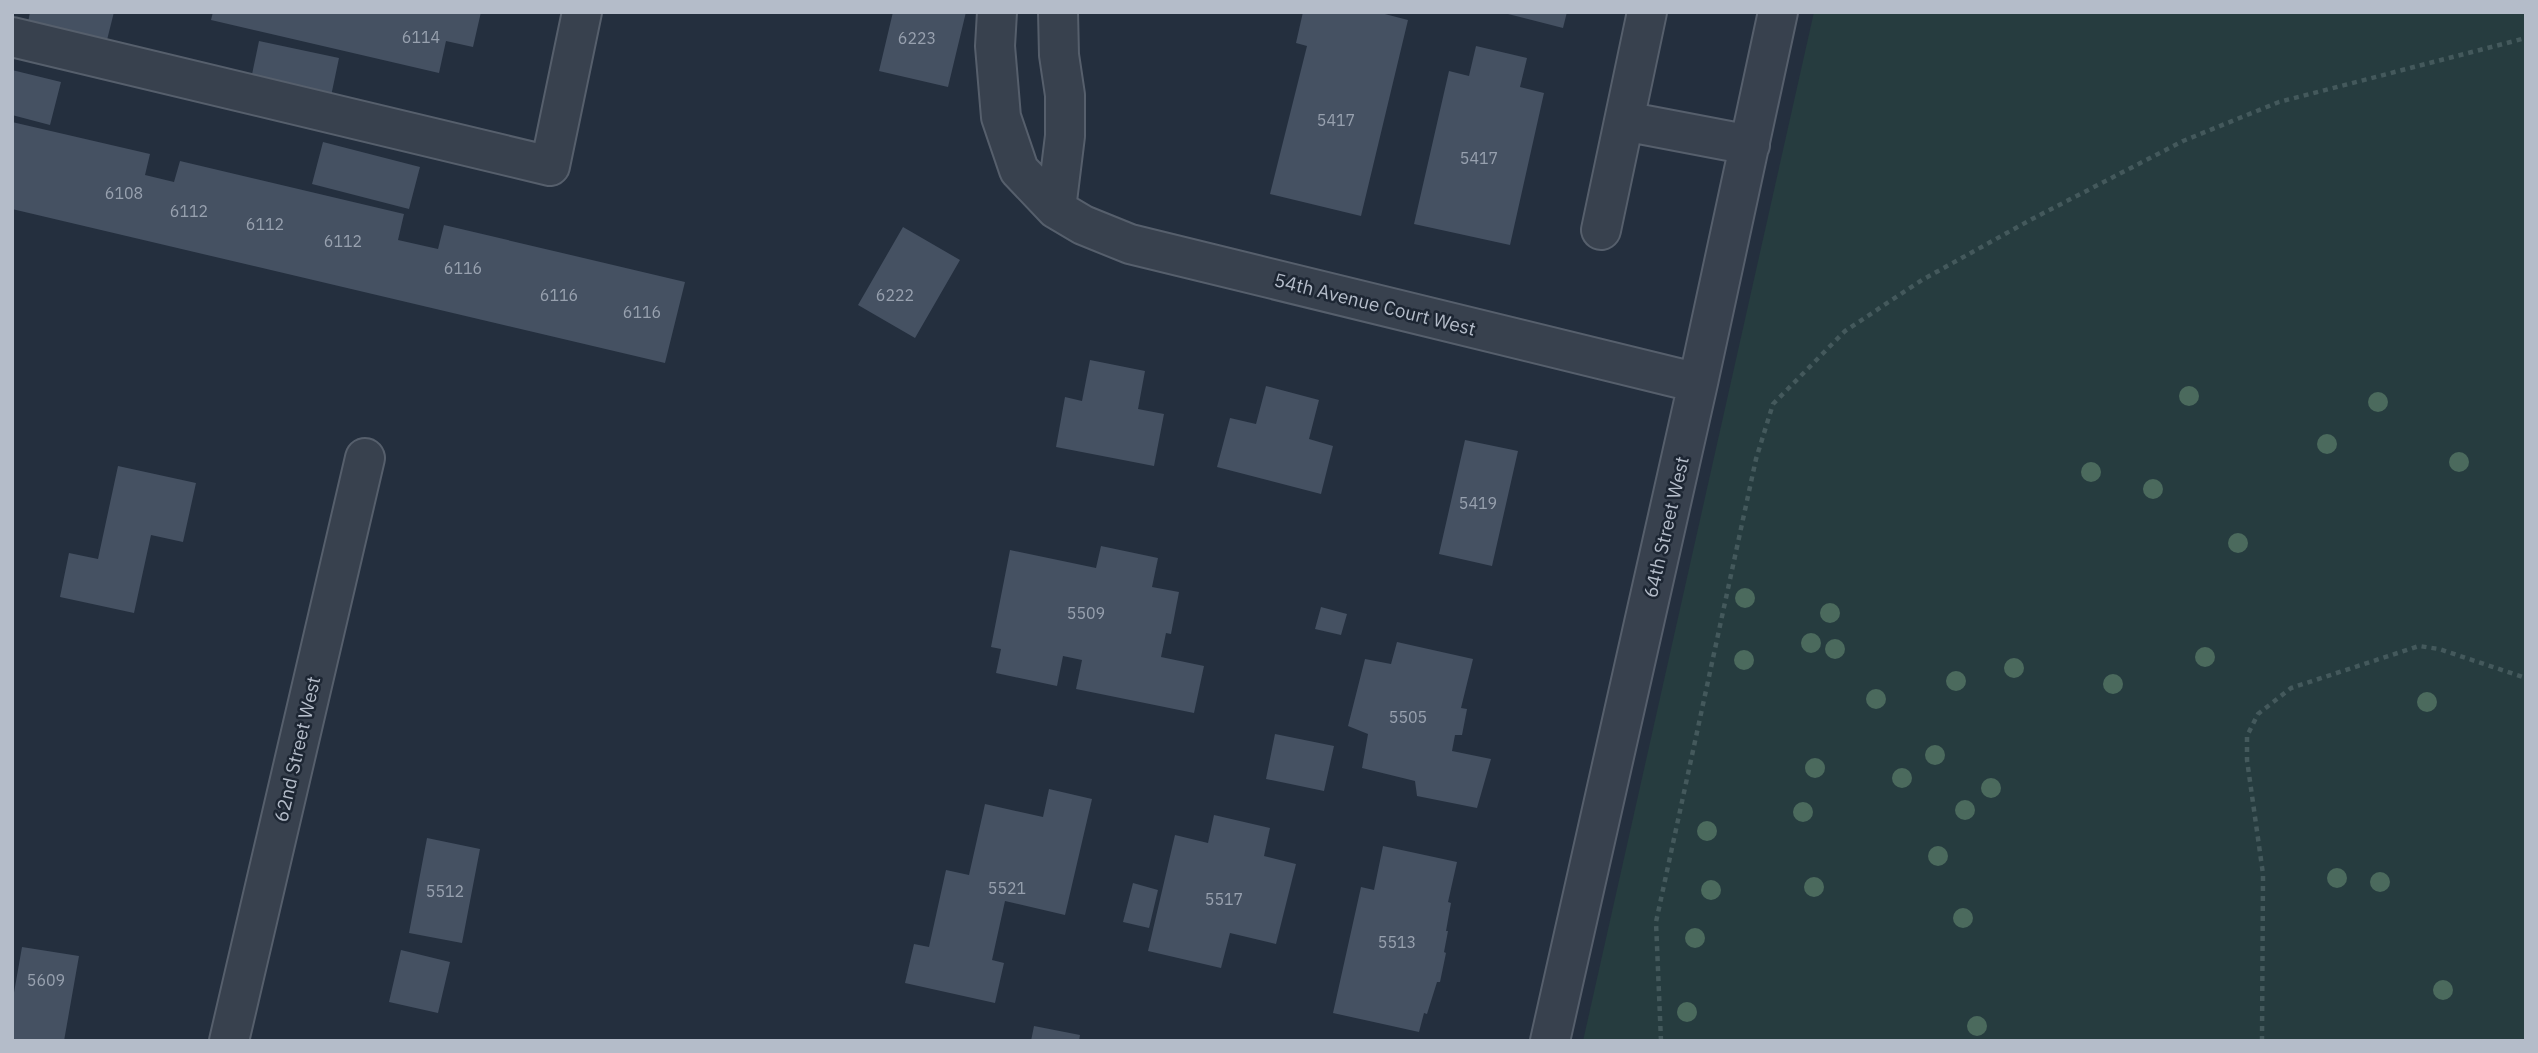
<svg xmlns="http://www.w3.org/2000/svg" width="2538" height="1053" font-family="'IBM Plex Sans',sans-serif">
<rect width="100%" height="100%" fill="#242f3e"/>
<path fill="#263c3f" d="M1814,12H2526V1041H1583Z"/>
<path fill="#455162" d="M30,12H114L105,48L27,28Z
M213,12H481L473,47L446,41L439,73L211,20Z
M893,12H966L948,87L879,71Z
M1303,12H1377L1408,20L1361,216L1270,194L1307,46L1296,43Z
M1500,12H1567L1563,28Z
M259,41L339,58L330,101L250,84Z
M1476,46L1527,58L1520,87L1544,93L1510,245L1414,224L1449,71L1469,76Z
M12,70L61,82L50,125L12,115Z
M12,122L150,154L145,175L174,182L180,161L404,214L398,240L438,249L444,225L685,282L665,363L12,209Z
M323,142L420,167L409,209L312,184Z
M903,227L960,260L915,338L858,305Z
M1090,360L1145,371L1138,409L1164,414L1154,466L1056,447L1065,397L1082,401Z
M1266,386L1319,400L1309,439L1333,446L1321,494L1217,467L1230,418L1256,424Z
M1465,440L1518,451L1492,566L1439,554Z
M118,466L196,483L183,542L151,535L134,613L60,597L69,553L98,559Z
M1101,546L1158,558L1152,587L1179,592L1171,634L1166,633L1161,657L1204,666L1194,713L1076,689L1082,660L1063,656L1057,686L996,673L1001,649L991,647L1010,550L1096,568Z
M1321,607L1347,614L1341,635L1315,629Z
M1397,642L1473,659L1461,708L1467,709L1462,735H1455L1452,751L1491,759L1477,808L1417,796L1415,781L1362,768L1368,734L1348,726L1365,659L1391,664Z
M1275,734L1334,746L1324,791L1266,779Z
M1049,789L1092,799L1065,915L1005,901L992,960L1004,963L995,1003L905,983L914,944L929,947L946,870L969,875L985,804L1043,817Z
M1214,815L1270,828L1264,856L1296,864L1276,944L1230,933L1221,968L1148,951L1175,835L1208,843Z
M427,838L480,849L462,943L409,933Z
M1383,846L1457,862L1448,902L1451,903L1446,931H1448L1444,952L1446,953L1440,982H1437L1427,1014L1424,1013L1419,1032L1333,1013L1361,887L1374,890Z
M1133,883L1158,890L1149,928L1123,922Z
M22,947L79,956L64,1041H12V1004Z
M401,950L450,962L438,1013L389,1002Z
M1034,1026L1080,1035L1079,1041H1031Z"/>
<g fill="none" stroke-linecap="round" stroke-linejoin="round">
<g stroke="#565f6c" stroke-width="42">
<path id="minor" d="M997,12L995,46L1001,117L1019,170L1056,209L1083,225L1130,244L1698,383
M12,37L550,166L582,12
M1624,121L1750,145
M1056,209L1065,136V95L1059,55L1058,12
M1601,230L1647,12
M229,1041L365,458
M1550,1041L1698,383L1778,12"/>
</g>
<path stroke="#44595c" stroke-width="4.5" stroke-dasharray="5 5" stroke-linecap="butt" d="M1661,1041L1656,922L1756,459L1773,404L1845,331L1922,280L2032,219L2183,141L2279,102L2526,38
M2262,1041L2263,874L2247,760V736L2258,714L2291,688L2419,646L2439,649L2526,678"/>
<use href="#minor" stroke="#38414e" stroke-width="38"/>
</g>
<g fill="#4b6a5d">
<circle cx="2189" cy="396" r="10"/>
<circle cx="2378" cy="402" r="10"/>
<circle cx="2327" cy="444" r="10"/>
<circle cx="2459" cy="462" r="10"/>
<circle cx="2091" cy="472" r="10"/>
<circle cx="2153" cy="489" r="10"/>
<circle cx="2238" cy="543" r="10"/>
<circle cx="1745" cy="598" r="10"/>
<circle cx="1830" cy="613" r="10"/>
<circle cx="1811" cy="643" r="10"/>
<circle cx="1835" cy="649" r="10"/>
<circle cx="2205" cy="657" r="10"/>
<circle cx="1744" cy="660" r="10"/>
<circle cx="2014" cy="668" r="10"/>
<circle cx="1956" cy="681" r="10"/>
<circle cx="2113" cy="684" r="10"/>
<circle cx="1876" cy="699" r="10"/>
<circle cx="2427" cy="702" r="10"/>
<circle cx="1935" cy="755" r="10"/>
<circle cx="1815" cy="768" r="10"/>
<circle cx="1902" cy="778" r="10"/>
<circle cx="1991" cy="788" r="10"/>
<circle cx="1965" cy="810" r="10"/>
<circle cx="1803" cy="812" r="10"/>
<circle cx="1707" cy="831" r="10"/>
<circle cx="1938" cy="856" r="10"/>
<circle cx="2337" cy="878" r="10"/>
<circle cx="2380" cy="882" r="10"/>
<circle cx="1814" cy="887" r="10"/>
<circle cx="1711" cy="890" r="10"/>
<circle cx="1963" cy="918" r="10"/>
<circle cx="1695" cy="938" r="10"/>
<circle cx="2443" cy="990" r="10"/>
<circle cx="1687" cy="1012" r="10"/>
<circle cx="1977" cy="1026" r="10"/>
</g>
<g text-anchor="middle" stroke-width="5" stroke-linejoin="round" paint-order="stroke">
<g font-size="16" fill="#98a1af">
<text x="421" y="43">6114</text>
<text x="917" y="44">6223</text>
<text x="1336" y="126">5417</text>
<text x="1479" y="164">5417</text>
<text x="124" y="199">6108</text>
<text x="189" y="217">6112</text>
<text x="265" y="230">6112</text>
<text x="343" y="247">6112</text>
<text x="463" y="274">6116</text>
<text x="559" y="301">6116</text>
<text x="895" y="301">6222</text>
<text x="642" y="318">6116</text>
<text x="1478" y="509">5419</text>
<text x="1086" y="619">5509</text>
<text x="1408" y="723">5505</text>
<text x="1007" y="894">5521</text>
<text x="445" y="897">5512</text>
<text x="1224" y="905">5517</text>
<text x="1397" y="948">5513</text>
<text x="46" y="986">5609</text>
</g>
<g font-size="19" fill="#b4bcc9" stroke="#1d2633">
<text transform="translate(1375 304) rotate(14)" y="7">54th Avenue Court West</text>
<text transform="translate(1666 527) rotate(-77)" y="7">64th Street West</text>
<text transform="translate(297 749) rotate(-77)" y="7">62nd Street West</text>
</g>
</g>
<rect width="2538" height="1053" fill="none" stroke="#b4bcc9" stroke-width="28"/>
</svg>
